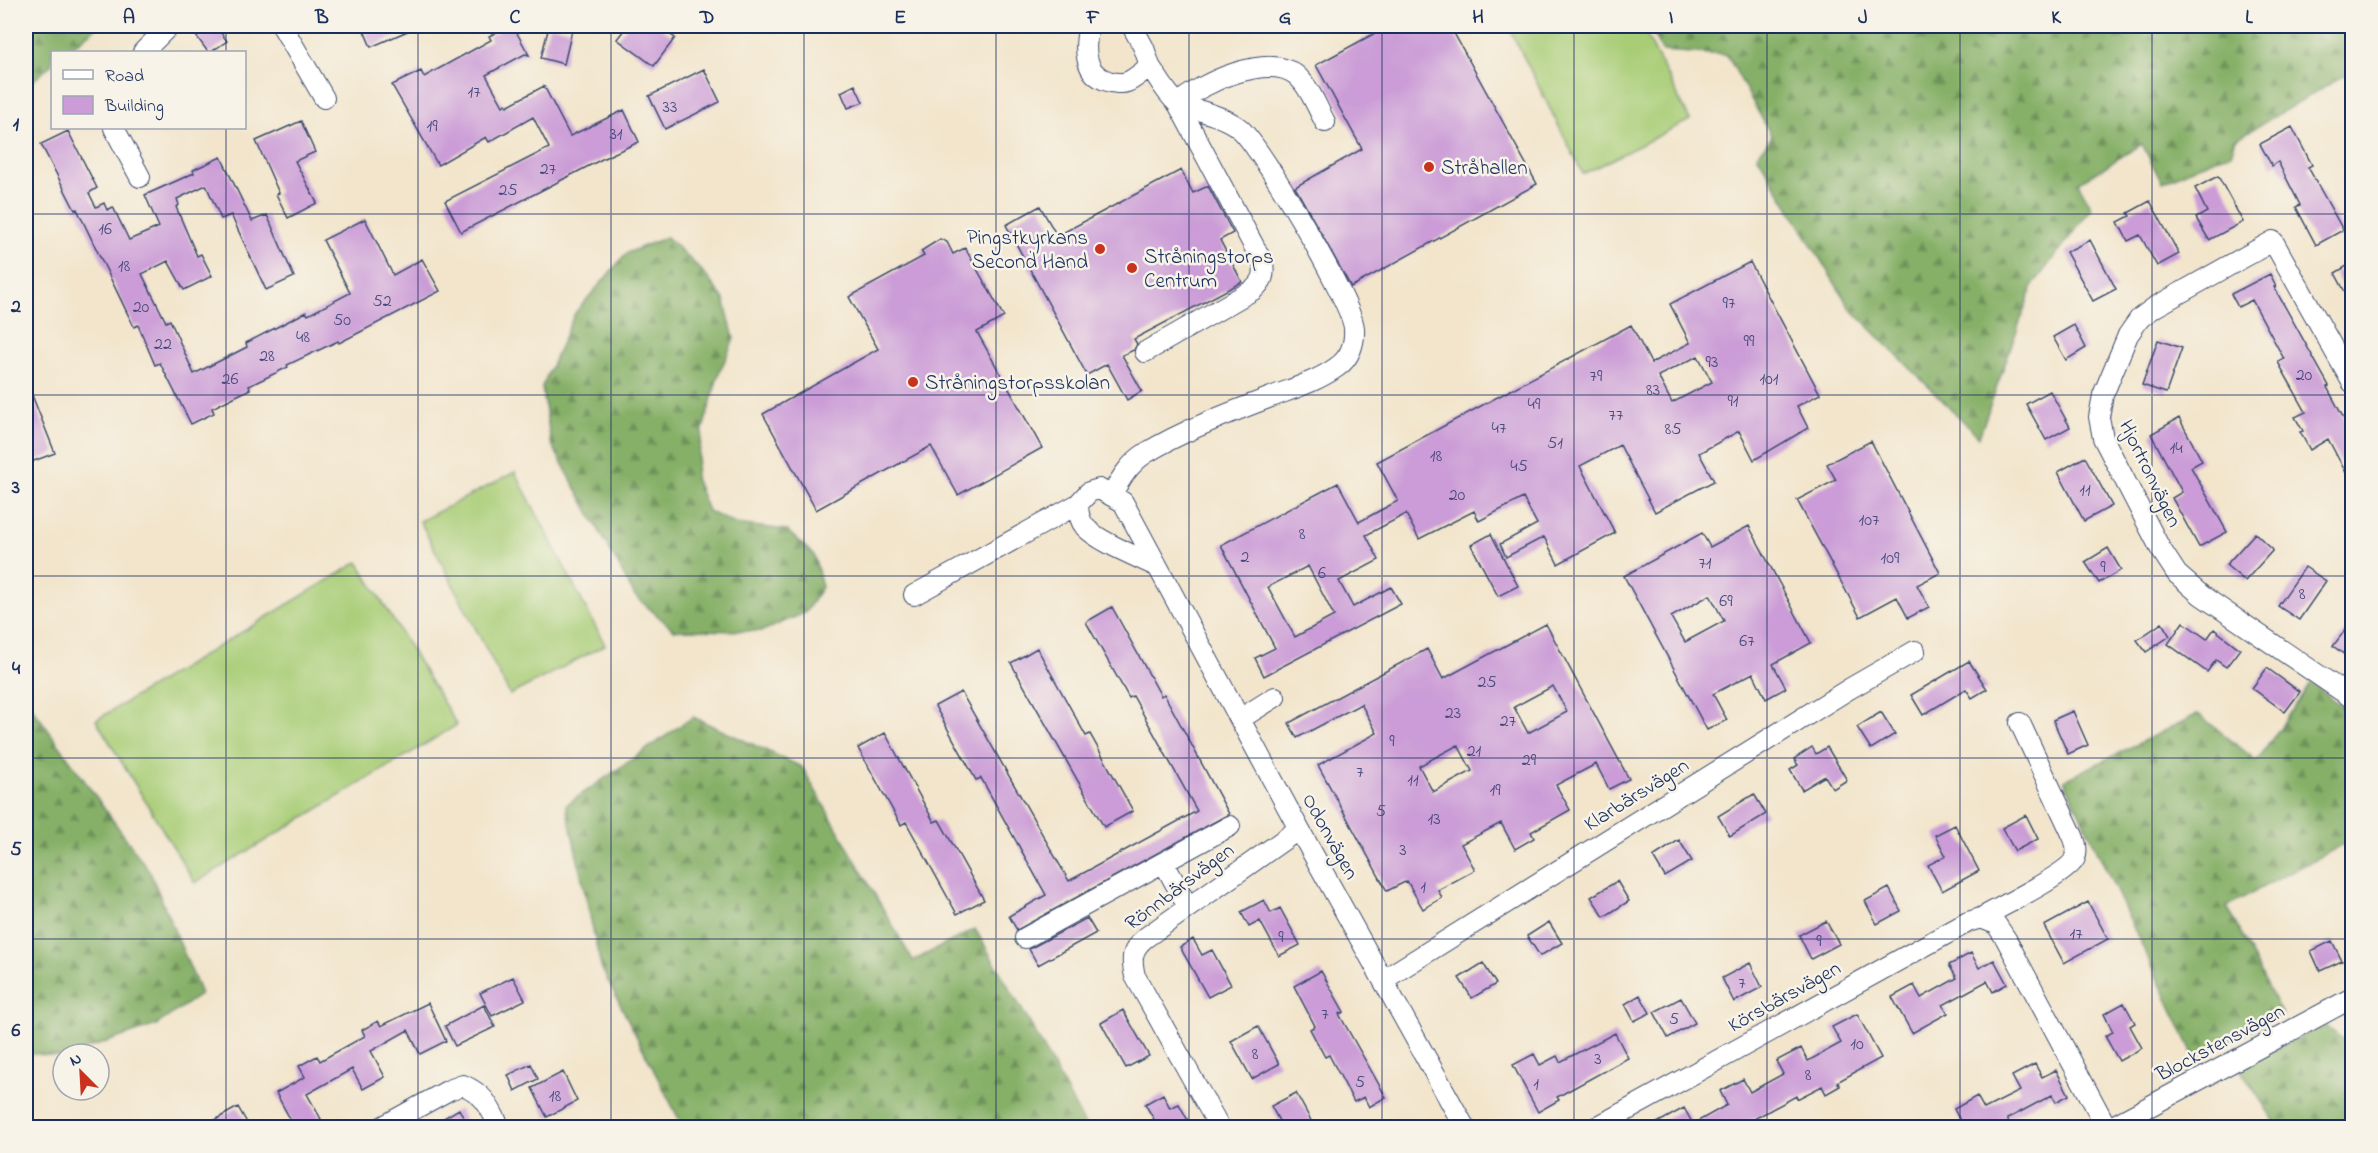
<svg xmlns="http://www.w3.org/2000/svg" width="2378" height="1153" font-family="'Indie Flower',sans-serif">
<defs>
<pattern id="forest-firs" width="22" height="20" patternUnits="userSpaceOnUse" patternTransform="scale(1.5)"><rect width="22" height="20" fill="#86b068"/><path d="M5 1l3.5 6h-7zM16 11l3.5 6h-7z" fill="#6d9059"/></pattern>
</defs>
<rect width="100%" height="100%" fill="#f7f3e8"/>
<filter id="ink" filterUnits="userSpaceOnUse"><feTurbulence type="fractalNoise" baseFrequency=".0167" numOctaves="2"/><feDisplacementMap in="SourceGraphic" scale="12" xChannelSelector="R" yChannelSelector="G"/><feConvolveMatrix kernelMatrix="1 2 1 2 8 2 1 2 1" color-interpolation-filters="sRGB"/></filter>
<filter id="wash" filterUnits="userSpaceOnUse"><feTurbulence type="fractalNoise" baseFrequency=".008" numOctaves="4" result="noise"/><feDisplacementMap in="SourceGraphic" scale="24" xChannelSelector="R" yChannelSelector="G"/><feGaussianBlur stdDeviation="1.35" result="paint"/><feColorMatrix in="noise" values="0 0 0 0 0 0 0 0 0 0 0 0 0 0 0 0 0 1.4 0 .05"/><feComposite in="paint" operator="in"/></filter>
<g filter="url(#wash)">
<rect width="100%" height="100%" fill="#f2e5cc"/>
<path fill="#a9cd77" stroke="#627e6a" stroke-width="1.5" d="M1508,26H1642L1690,120L1583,174Z
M515,472L605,645L510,695L420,521Z
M358,562L457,725L195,883L96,720Z"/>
<path fill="url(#forest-firs)" stroke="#507063" stroke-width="1.5" d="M26,26H98L66,52H52V64L26,87Z
M1649,26H2352V71L2236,139L2231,154L2215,158L2162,183L2142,144L2078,183L2092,208L2033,285L1979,437L1850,308L1757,155L1772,137L1727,55L1662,51Z
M667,237L702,271L724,299L734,339L718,376L703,429L695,478L708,511L735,524L786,530L814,555L822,587L805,613L762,631L674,630L635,596L551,443L542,387L575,313L627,253Z
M2311,683L2352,713V840L2227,906L2282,1015L2195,1058L2064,780L2198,714L2257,761Z
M26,699L150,872L201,994L156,1025L72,1054H63V1057L29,1053L26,1049Z
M693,717L802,767L913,961L975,929L1031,1025L1086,1127H683L601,967L566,805Z
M2324,1024L2343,1040L2352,1046V1127H2278L2240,1068Z"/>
<g id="blocks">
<path fill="#cb9cd7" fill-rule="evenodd" d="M205,26H216L227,41L211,52H208L194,33Z
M362,26H419L371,47Z
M509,26H513L529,55L525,54L486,75L503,106L506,104L507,106L544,86L570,136L624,110L639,142L608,156L461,232L445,201L549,148L533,117L489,142L486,137L438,165L392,85L421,71L424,77L491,40L489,36Z
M549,26L572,30L564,64L541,58Z
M627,26H658L675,38L654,66L617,39Z
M1388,26H1450L1537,184L1351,287L1295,187L1362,149L1316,65Z
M704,69L720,102L665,129L649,96Z
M855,85L863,102L848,108L841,92Z
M301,121L315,152L295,161L317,203L288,218L276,194L279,193L256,141Z
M2292,127L2312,165L2308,167L2343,230L2316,245L2296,207L2300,205L2278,162L2272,166L2260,144Z
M68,131L97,188L89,193L96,207L104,203L107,210L113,207L129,240L159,227L145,195L194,173L193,170L221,157L252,221L267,215L294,277L266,290L231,215L221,219L206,185L177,199L179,205L176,207L197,256L201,254L212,276L184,290L168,261L142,274L166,322L170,320L194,374L247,347L246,343L281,325L306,312L308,315L350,293L323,240L365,219L393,275L422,259L440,291L339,343L338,341L287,365L288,367L249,386L250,389L212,408L214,413L191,424L160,363L155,365L138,325L134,327L77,209L75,210L41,144Z
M1181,170L1193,193L1208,186L1233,233L1220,240L1242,282L1134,339L1137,344L1134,350L1122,355L1142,391L1127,400L1107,364L1087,375L1006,225L1040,206L1057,236Z
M2218,176L2243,222L2209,240L2196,218L2207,212L2195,188Z
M2150,201L2179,254L2157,266L2140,235L2128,241L2118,222L2130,216L2128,213Z
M940,239L947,242L953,254L965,248L1004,317L977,332L1042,448L958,495L931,446L816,510L763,414L878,349L849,297L924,256L921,251Z
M2090,240L2116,289L2093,301L2066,252Z
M1750,262L1820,394L1797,406L1808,428L1754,460L1739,431L1699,453L1714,481L1655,512L1620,445L1580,466L1615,533L1558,564L1544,537L1506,557L1500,544L1537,524L1523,498L1479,521L1474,511L1419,539L1406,514L1366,535L1379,560L1339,581L1353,607L1391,587L1401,604L1264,676L1255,658L1275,648L1221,545L1338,483L1359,522L1379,511L1398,501L1377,462L1631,325L1651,363L1690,343L1670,304ZM1698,356L1712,382L1672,403L1658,376ZM1308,566L1334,616L1295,637L1268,587Z
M2352,263V305L2335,273Z
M2270,274L2276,286L2274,287L2329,386L2327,387L2352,434V484L2328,439L2310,450L2300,432L2303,431L2295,417L2306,412L2278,362L2284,359L2252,300L2238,307L2231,294Z
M2074,325L2086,348L2066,360L2053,337Z
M2158,340L2182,348L2166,393L2142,385Z
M26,380L55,453L26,464Z
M2050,391L2070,427L2046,440L2026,404Z
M2179,418L2202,461L2191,467L2227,532L2199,547L2172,498L2182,492L2151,434Z
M1871,441L1940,573L1917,585L1929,607L1908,618L1897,597L1860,617L1797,500L1836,480L1827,464Z
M2085,457L2112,506L2084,521L2058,472Z
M1749,526L1811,643L1773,664L1786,688L1766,699L1753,673L1713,694L1727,720L1707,730L1624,576L1702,533L1710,547ZM1710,595L1724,621L1685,642L1671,617Z
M2255,533L2273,550L2245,581L2226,565Z
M1491,534L1518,586L1498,596L1471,545Z
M2108,548L2121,570L2099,583L2085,562Z
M2305,567L2326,581L2299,620L2278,606Z
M1112,607L1161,696L1164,694L1229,814L1017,930L1009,916L1046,895L981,778L976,780L935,706L961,692L1069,881L1197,811L1133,696L1129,698L1086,622Z
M2352,621V660L2333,646Z
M2183,622L2207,639L2214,629L2240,649L2226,667L2216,660L2207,672L2168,644Z
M2162,623L2170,636L2146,652L2137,640Z
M1546,624L1629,779L1609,789L1596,764L1556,785L1570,810L1531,832L1534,838L1515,849L1501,823L1461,844L1475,870L1438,890L1442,898L1423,909L1407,881L1387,891L1318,765L1377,733L1361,704L1297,738L1289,723L1427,649L1443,679ZM1553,686L1567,712L1528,733L1514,707ZM1458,745L1472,771L1433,792L1419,766Z
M1037,648L1086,736L1090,734L1133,811L1104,827L1011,663Z
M1969,661L1987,689L1972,698L1966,689L1923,715L1911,695Z
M2267,668L2300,692L2285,712L2252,688Z
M2073,711L2088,745L2068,754L2053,720Z
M1881,712L1895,734L1871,749L1857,727Z
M885,733L934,822L939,820L984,900L957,914L906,822L901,825L858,748Z
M1812,747L1816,754L1827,747L1847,780L1833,789L1825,776L1802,790L1790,770L1798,765L1794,759Z
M1754,794L1766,814L1730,836L1718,816Z
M2026,815L2038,839L2015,851L2002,828Z
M1955,825L1979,871L1942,891L1928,865L1946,856L1935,835Z
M1679,840L1692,861L1665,877L1653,857Z
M1617,881L1629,901L1604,917L1591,897Z
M1889,888L1901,911L1877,924L1865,901Z
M1264,900L1271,913L1280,908L1300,945L1279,956L1260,921L1249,927L1241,912Z
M2088,902L2108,939L2064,963L2044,926Z
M1087,918L1096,933L1038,965L1029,949Z
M1826,921L1839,944L1811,959L1799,935Z
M1549,922L1562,943L1540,956L1527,936Z
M1193,939L1202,955L1212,950L1231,985L1208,997L1180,947Z
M2332,941L2342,961L2320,971L2311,951Z
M1971,953L1979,968L1994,960L2007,984L1993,992L1987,981L1943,1005L1948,1013L1912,1033L1892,997L1914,985L1921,998L1957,978L1949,965Z
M1483,963L1496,984L1472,998L1459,978Z
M1750,963L1762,987L1734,1002L1722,978Z
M1321,971L1344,1012L1339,1014L1386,1097L1369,1107L1364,1097L1354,1102L1329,1055L1325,1057L1310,1029L1315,1026L1294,986Z
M513,977L525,1000L492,1016L480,993Z
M1640,995L1650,1013L1634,1021L1625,1004Z
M1681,998L1695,1023L1668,1038L1654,1012Z
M428,1003L446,1041L420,1054L408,1030L371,1051L385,1077L363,1089L352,1069L307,1094L321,1119L306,1128H295L276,1093L305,1077L299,1066L317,1056L320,1061L365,1036L362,1030L378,1021L381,1026Z
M2124,1003L2135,1023L2130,1026L2142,1048L2119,1061L2105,1036L2113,1032L2104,1014Z
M484,1005L495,1027L455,1046L445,1026Z
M1123,1010L1149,1056L1126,1068L1101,1023Z
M1857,1014L1881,1058L1837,1082L1840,1086L1826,1094L1822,1086L1797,1099L1796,1096L1738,1128H1648L1684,1108L1693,1124L1727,1105L1720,1091L1743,1079L1750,1092L1783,1074L1776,1061L1801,1048L1808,1061L1841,1043L1832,1027Z
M1258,1026L1279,1064L1252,1079L1231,1041Z
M1615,1033L1628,1058L1557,1097L1559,1100L1538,1112L1513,1065L1534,1054L1540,1065L1557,1056L1560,1062Z
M531,1064L538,1079L515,1091L508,1075Z
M2035,1064L2042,1077L2056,1070L2069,1095L2056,1102L2052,1095L2007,1119L2012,1128H1964L1954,1109L1977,1096L1984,1109L2020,1091L2012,1076Z
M563,1072L577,1101L547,1117L532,1088Z
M1296,1093L1315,1128H1283L1271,1106Z
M1163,1094L1170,1108L1179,1104L1192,1128H1159L1145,1104Z
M238,1107L250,1128H202L222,1116Z
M459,1109L469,1128H427Z"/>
</g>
</g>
<g filter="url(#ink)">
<use href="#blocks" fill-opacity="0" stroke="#3b4a6e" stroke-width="1.5"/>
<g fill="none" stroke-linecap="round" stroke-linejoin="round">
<g stroke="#3b4a6e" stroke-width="22">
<path id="minor" d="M282,26L324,98
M1089,26C1084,46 1083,74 1108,81C1113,83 1122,84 1127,82C1135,79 1143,71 1150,66L1144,48L1132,26
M143,52L169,26
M114,128L140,177
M1145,352L1253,290C1263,281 1265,276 1263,263L1178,104C1200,83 1269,52 1296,75C1309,86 1317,107 1325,122
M2352,382L2273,241L2155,307L2140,318L2128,335L2103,395L2099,417L2103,438L2160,548L2177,574L2201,595L2352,698
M1112,494C1121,478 1130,463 1146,453C1182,431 1231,412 1271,397C1292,389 1318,381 1337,367C1350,358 1355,343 1354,328C1352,303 1260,144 1239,128C1228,119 1212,114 1198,110C1191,108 1182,107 1177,103C1166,93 1158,78 1150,66
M1158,567C1138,557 1099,542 1085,527C1080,521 1078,512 1078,504L1089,492L1099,489L1123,502L1299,829L1465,1128
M914,595L1078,504
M1240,719L1275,697
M1164,863L1188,907
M1981,918C1998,908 2070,873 2075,858C2078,851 2076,843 2073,836L2020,723
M1025,938L1230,826
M1383,980L1849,689L1915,651
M380,1128L449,1090L463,1085C486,1095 489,1107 500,1128
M1220,1128L1135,976C1131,959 1131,950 1145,938L1299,829
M1595,1128L1968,922L1981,918L1996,924L2006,939L2107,1128
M2109,1128L2352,998"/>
</g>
<use href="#minor" stroke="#fff" stroke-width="20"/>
</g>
</g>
<path fill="none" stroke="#1b2f5e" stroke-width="1.5" stroke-opacity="0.55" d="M226,26V52M418,26V1128M611,26V1128M804,26V1128M996,26V1128M1189,26V1128M1382,26V1128M1574,26V1128M1767,26V1128M1960,26V1128M2152,26V1128M226,128V1128M26,214H2352M26,395H2352M26,576H2352M26,758H2352M26,939H2352"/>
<g fill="#c8321e" stroke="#f7f3e8" stroke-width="2">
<circle cx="1429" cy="167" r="6"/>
<circle cx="1100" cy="249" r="6"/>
<circle cx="1132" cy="268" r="6"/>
<circle cx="913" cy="382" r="6"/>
</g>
<g text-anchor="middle" stroke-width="5" stroke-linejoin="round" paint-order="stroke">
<g font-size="18" fill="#474a7c">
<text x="474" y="97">17</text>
<text x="670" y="112">33</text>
<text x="432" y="131">19</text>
<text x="616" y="139">31</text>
<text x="548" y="174">27</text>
<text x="508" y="195">25</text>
<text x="105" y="234">16</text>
<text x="124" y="271">18</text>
<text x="382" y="306">52</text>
<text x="1729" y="308">97</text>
<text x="141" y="312">20</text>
<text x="342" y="325">50</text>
<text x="303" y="342">48</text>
<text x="1749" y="346">99</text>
<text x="163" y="349">22</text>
<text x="267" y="361">28</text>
<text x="1712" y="367">93</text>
<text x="2304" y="380">20</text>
<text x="1596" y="381">79</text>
<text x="230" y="384">26</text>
<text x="1769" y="384">101</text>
<text x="1653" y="395">83</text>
<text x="1733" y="406">91</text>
<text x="1534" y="409">49</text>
<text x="1616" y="420">77</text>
<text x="1499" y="433">47</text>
<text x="1673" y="434">85</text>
<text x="1555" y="448">51</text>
<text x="2176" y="453">14</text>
<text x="1436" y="461">18</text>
<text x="1519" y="471">45</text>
<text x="2085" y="495">11</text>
<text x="1457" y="500">20</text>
<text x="1869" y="525">107</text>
<text x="1302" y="539">8</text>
<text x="1245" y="562">2</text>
<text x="1890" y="563">109</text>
<text x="1705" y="568">71</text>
<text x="2103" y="572">9</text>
<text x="1322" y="578">6</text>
<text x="2302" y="599">8</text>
<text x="1726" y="606">69</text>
<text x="1747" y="646">67</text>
<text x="1487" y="687">25</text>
<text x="1453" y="718">23</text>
<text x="1508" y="726">27</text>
<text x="1392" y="746">9</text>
<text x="1474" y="756">21</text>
<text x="1529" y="765">29</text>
<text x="1360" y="777">7</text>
<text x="1413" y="785">11</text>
<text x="1495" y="795">19</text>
<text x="1381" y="816">5</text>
<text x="1434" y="824">13</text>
<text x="1403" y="855">3</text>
<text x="1423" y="892">1</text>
<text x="2076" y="939">17</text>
<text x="1281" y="942">9</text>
<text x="1819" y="946">9</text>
<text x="1742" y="988">7</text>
<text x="1325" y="1019">7</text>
<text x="1674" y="1024">5</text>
<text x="1857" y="1049">10</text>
<text x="1255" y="1059">8</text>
<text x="1598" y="1064">3</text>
<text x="1808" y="1080">8</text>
<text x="1360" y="1087">5</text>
<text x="1536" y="1089">1</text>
<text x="555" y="1101">18</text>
</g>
<g font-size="21" fill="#1b2f5e" stroke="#f7f3e8" text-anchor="start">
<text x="1441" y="174">Stråhallen</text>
<text x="1088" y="244" text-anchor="end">Pingstkyrkans<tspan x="1088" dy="24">Second Hand</tspan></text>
<text x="1144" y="263">Stråningstorps<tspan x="1144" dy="24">Centrum</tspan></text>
<text x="925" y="389">Stråningstorpsskolan</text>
</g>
<g font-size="21" fill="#1b2f5e" stroke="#f7f3e8">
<text transform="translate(2151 473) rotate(64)" y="7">Hjortronvägen</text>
<text transform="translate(1636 794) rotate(-32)" y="7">Klarbärsvägen</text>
<text transform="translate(1331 836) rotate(61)" y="7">Odonvägen</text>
<text transform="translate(1179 886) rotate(-37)" y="7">Rönnbärsvägen</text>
<text transform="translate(1784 996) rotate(-29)" y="7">Körsbärsvägen</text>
<text transform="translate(2220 1042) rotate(-28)" y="7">Blockstensvägen</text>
</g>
</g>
<rect width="2378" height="1153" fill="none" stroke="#f7f3e8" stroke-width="66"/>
<rect x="51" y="51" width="195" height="78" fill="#f7f3e8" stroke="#9fa5b1" stroke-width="1.5"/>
<rect x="63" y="70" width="30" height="9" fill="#ffffff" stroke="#9fa5b1" stroke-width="1.5"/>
<text x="105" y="81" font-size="18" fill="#1b2f5e">Road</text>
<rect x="63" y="96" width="30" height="18" fill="#cb9cd7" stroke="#9fa5b1" stroke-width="1.5"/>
<text x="105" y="111" font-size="18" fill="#1b2f5e">Building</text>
<g transform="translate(81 1072) rotate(336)"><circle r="28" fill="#f7f3e8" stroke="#9fa5b1" stroke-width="1.5"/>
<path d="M0-4.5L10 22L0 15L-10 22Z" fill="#c8321e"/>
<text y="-9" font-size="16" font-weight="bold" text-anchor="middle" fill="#1b2f5e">N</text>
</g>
<rect x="33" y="33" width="2312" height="1087" fill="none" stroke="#1b2f5e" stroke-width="2"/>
<g font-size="20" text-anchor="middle" font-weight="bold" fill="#1b2f5e">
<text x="129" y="23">A</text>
<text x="322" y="23">B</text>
<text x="515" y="23">C</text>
<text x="707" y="23">D</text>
<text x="900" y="23">E</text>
<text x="1093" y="23">F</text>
<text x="1285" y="23">G</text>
<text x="1478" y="23">H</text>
<text x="1671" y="23">I</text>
<text x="1863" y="23">J</text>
<text x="2056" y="23">K</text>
<text x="2249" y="23">L</text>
<text x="16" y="130">1</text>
<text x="16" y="312">2</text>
<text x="16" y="493">3</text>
<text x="16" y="674">4</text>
<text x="16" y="855">5</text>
<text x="16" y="1036">6</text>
</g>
</svg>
